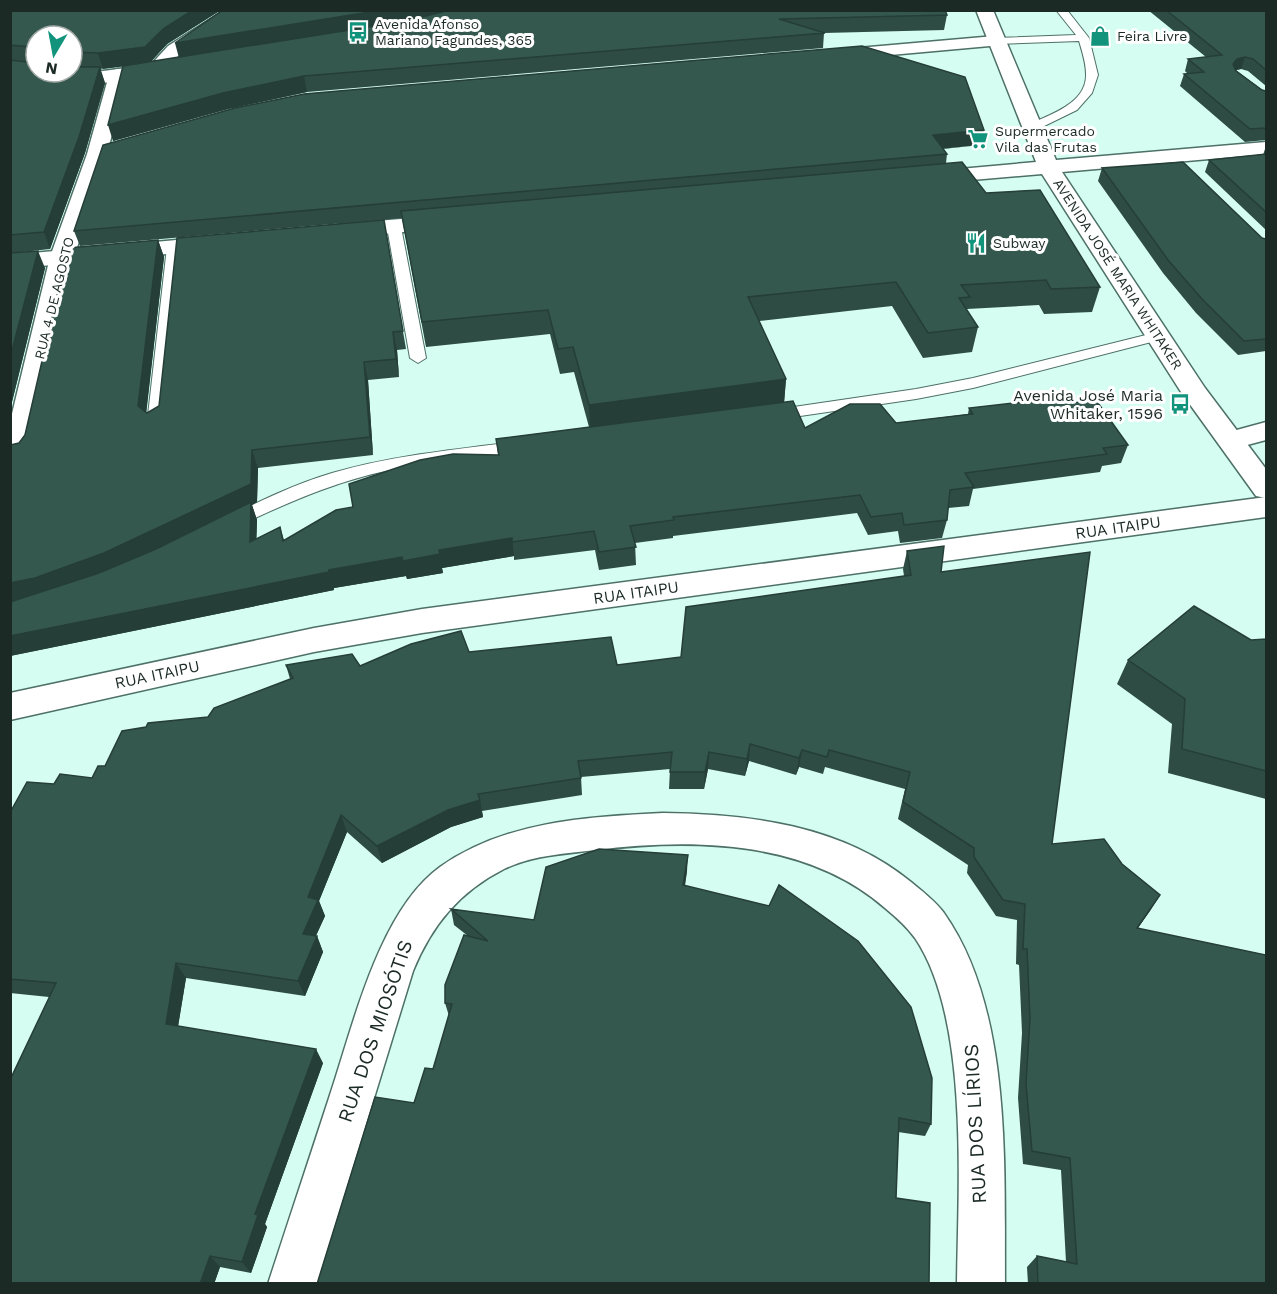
<svg xmlns="http://www.w3.org/2000/svg" width="1277" height="1294" font-family="'Work Sans',sans-serif">
<rect width="100%" height="100%" fill="#d6fdf2"/>
<g fill="none" stroke-linecap="round" stroke-linejoin="round">
<g stroke="#4d7067" stroke-width="2">
<path id="lane" d="M1056,10H1067L1089,38L1098,75L1092,93L1077,110L1034,131L1028,127L1030,124C1051,114 1087,103 1086,74C1086,63 1082,51 1079,41L995,44L990,41L995,38L1076,35Z
M394,223L401,227L426,358L418,363L410,358L387,227Z
M174,243L181,247L163,424L155,429L147,424L167,247Z
M1158,332L1165,336L1163,339L973,388L916,399L773,420L765,415L773,410L916,389L973,378Z
M523,441L529,442L531,446L529,450C489,460 446,460 406,467C346,477 293,500 238,526H226L223,522L226,518C260,501 295,484 332,473C394,455 459,449 523,441Z"/>
</g>
<g stroke="#4d7067" stroke-width="3">
<path id="street" d="M225,10H246L180,54L162,74H148L146,70L168,46Z
M995,36L1001,37L1004,41L1001,45L835,60L829,59L826,55L829,51L835,50Z
M118,69L125,71L127,75L107,154L74,257L31,453L27,459L17,462L10,460V422L50,257L87,154L109,75L111,71Z
M1266,422V440L1232,449L1222,446L1218,440L1222,434Z
M1266,497V517L422,633L314,652L10,720V693L314,628L422,609Z
M663,813C749,814 842,825 911,882C922,891 935,901 944,913C1013,1011 1004,1168 1005,1284H957C958,1188 970,1019 915,938C907,927 896,917 885,908C807,840 694,838 596,850C564,854 533,855 504,869C459,892 432,925 413,971L317,1284H268C288,1222 309,1160 329,1098C353,1027 378,912 440,867C505,821 586,817 663,813Z"/>
</g>
<g stroke="#4d7067" stroke-width="3">
<path id="secondary" d="M976,10H993L1056,160L1266,142V154L1062,172L1205,388L1266,469V498L1256,496L1181,392L1042,174L926,184L918,183L915,178L918,173L926,172L1036,162Z
M165,63L172,65L174,69L172,73L103,83L43,78L36,76L34,72L36,69V72H72V69L103,71Z
M448,215L456,217L459,222L456,227L341,238L333,236L330,231L333,226L341,224Z
M221,236L229,238L232,243L229,248L10,269V255Z"/>
</g>
<use href="#lane" fill="#fff" fill-rule="evenodd"/>
<use href="#street" fill="#fff" fill-rule="evenodd"/>
<use href="#secondary" fill="#fff" fill-rule="evenodd"/>
</g>
<path fill="#2e4c43" fill-rule="evenodd" d="M10,10H221L167,44L150,62L179,57L223,10L947,15L944,30L824,33L823,48L307,92L228,109L113,141L124,66L100,69L105,83L85,153L50,249L13,253L45,268L10,410V60L36,63L10,60ZM36,36H72V72H36Z
M1148,10H1266V86L1248,71L1241,69L1236,70L1262,90L1266,91V140L1245,142L1180,86L1184,74L1187,73L1185,71L1188,59L1206,57Z
M980,145L943,149L947,154L946,163L986,193L1100,287L1092,312L1044,314L1039,305L967,309V310L978,327L972,352L923,358L892,306L759,321L786,379L784,402L805,428L896,423L968,414L969,408L1071,403L1128,445L1121,463L1102,466L1100,472L973,489L969,506L948,508L947,520L942,538L900,543L898,531L868,535L857,513L673,536V538L635,543L636,565L599,570L595,550L514,560V556L442,568L443,573L407,579L406,576L334,588V590L10,656V445L19,443L158,240L164,257L146,412L147,413L159,406L384,220L406,349L397,350L399,377L368,380L373,455L258,468L257,502L252,505L257,520L256,539L280,527L284,540L353,507L498,455L496,439L589,427L574,372L560,374L550,334L426,347L402,218L80,246L74,231Z
M1266,146V230L1205,172L1209,160L1263,155Z
M1102,168L1262,238L1266,239V351L1238,355L1196,313L1163,273L1098,181Z
M907,551L941,572L1052,844L1122,864L1160,895L1138,928L1266,1284H1028L1027,1267L1037,1256L1066,1262L1061,1170L1023,1164L1018,1098L1022,1033L1019,965L1016,964L1017,920L996,916L967,873L968,865L898,819L905,789L825,767L823,774L799,767L796,775L749,761L745,776L708,769L704,789H669L670,769L581,777L582,795L482,811L483,817L451,827L382,863L347,832L319,901L325,916L316,936H317L323,952L305,996L186,978L178,1026L323,1063L265,1224L267,1227L251,1273L220,1267L214,1284L49,997L10,993V809H12L54,784L92,778L105,766L290,679L286,665L360,666L469,652L617,665L681,657L904,576L903,569Z
M1266,639V799L1168,773L1172,724L1117,684L1128,660Z
M687,871L685,886L931,1124L925,1136L898,1132L896,1198L414,1103L433,1069L449,1016L445,1003L468,936L454,925L451,909L534,920Z"/>
<path fill="#253e37" d="M193,10H221L167,44L150,63L103,69L98,53L163,29Z
M382,10H450L408,22L179,58L175,43Z
M1245,57L1241,69L1232,71L1233,64L1237,59Z
M100,67L105,83L85,153L50,249L44,232Z
M304,76L307,92L228,109L113,141L108,125L223,93Z
M984,130L980,145L930,150L933,135Z
M158,240L164,257L145,424L138,406Z
M38,251L45,268L10,410V358Z
M393,332L397,350L399,377L396,359Z
M364,362L368,380L373,455L370,437Z
M786,379L784,404L590,430L589,405Z
M252,450L258,468L257,502L252,505L257,520L256,561L112,571L10,604V583Z
M512,538L514,556L442,568L443,573L407,579L403,561L439,550Z
M402,557L406,576L334,588V590L10,656V636L329,570Z
M750,744L749,761L745,776L747,759Z
M802,750L799,767L796,775L799,758Z
M709,752L708,769L704,789L705,772Z
M480,800L483,817L451,827L382,863L377,846L448,810Z
M341,815L347,832L319,901L325,916L309,950L303,934L308,897Z
M688,855L687,871L682,901L683,885Z
M1160,895L1150,911L1127,943L1137,928Z
M317,936L323,952L305,996L298,981Z
M176,963L186,978L176,1039L166,1024Z
M316,1049L323,1063L265,1224L267,1227L251,1273L242,1262L255,1214Z
M210,1256L220,1267L214,1284H200Z"/>
<path fill="#35584e" stroke="#253e37" stroke-width="1.5" d="M10,10H193L163,29L145,47L98,53L72,52V36H36V54H33L31,47L10,45Z
M223,10H382L175,43Z
M450,10H945L947,15L779,19L825,33L304,76L223,93L108,125L123,66L406,21Z
M1166,10H1266V70L1253,59L1245,57L1237,59L1233,64L1236,71L1262,90L1266,91V128L1250,129L1184,74L1204,72L1188,59L1222,55Z
M862,46L965,77L984,130L933,135L947,154L74,231L103,145L235,108L304,94Z
M10,60L36,63V72H72V67H100L79,137L44,232L10,235Z
M1266,154V212L1209,160Z
M962,162L986,193L1040,190L1100,287L1051,289L1046,280L961,285L970,297L959,298L978,327L928,333L896,282L748,297L786,379L589,405L573,347L558,349L548,310L422,322L401,211Z
M1183,162L1262,238L1266,239V339L1244,341L1202,299L1168,260L1102,168Z
M384,220L403,331L393,332L396,359L364,362L370,437L252,450L251,484L104,553L35,578L10,583V445L19,443L25,435L68,248L158,240L138,406L147,413L159,406L177,238Z
M38,251L10,358V253Z
M1067,397L1071,403L1096,400L1128,445L1103,448L1107,454L965,473L974,487L950,490L947,520L904,525L902,513L871,517L860,495L673,517L674,520L630,526L636,547L599,552L594,531L512,542V538L439,550L440,554L403,561L402,557L329,570V572L10,636V602L99,573L156,549L251,502L250,542L280,527L283,541L336,510L353,507L349,484L420,460L453,454L499,455L496,439L793,401L805,428L850,404H880L896,423L973,414L969,408Z
M944,546L941,572L1090,552L1052,844L1104,839L1122,864L1160,895L1137,928L1266,955V1284H1038L1037,1256L1077,1264L1070,1158L1032,1151L1026,1084L1030,1018L1027,949H1023L1025,904L1003,900L974,857V848L903,802L910,772L829,750L827,757L802,750L799,758L750,744L747,759L709,752L705,772H670L672,752L578,761L581,778L478,794L480,800L448,810L377,846L341,815L308,897L318,900L303,934L317,936L298,981L176,963L166,1024L316,1049L255,1214L258,1215L242,1262L210,1256L200,1284H10V1080L56,983L10,979V809H12L27,782L54,784L60,774L92,778L98,766H105L122,731L146,727L148,723L208,717L214,708L293,678L286,665L352,654L360,666L411,644L461,631L469,652L611,637L617,665L681,657L686,607L911,575L907,551Z
M1194,606L1251,640L1266,639V771L1182,749L1185,699L1128,660Z
M599,849L688,855L683,885L769,906L779,885L858,941L911,1007L932,1078L931,1124L899,1118L896,1198L930,1203L929,1284H317L375,1097L414,1103L425,1068L433,1069L452,1004L445,1003V985L464,935L488,941L451,909L534,920L546,867Z"/>
<defs>
<g id="bus-bare" transform="scale(1.62)"><path d="M-5-6H5V4H4V6H2V4H-2V6H-4V4H-5ZM-3.5-4V0h7V-4ZM-3.5 1.2v1.5H-2V1.2ZM2 1.2v1.5H3.5V1.2Z" fill="#12937c" stroke="#fff" stroke-width="2.5" paint-order="stroke"/></g>
<g id="shop-bare" transform="scale(1.62)"><path d="M-5-2.5h2.3a2.7 3.5 0 0 1 5.4 0H5L5.5 6h-11ZM-1.5-2.5h3a1.5 2.3 0 0 0-3 0Z" fill="#12937c" stroke="#fff" stroke-width="2.5" paint-order="stroke"/></g>
<g id="supermarket-bare" transform="scale(1.62)"><path d="M-6-5.5h2.5l.6 2H6L4.5 2H-2.5L-4.4-4H-6ZM-1.5 3.2a1.3 1.3 0 1 0 .1 0ZM3 3.2a1.3 1.3 0 1 0 .1 0Z" fill="#12937c" stroke="#fff" stroke-width="2.5" paint-order="stroke"/></g>
<g id="restaurant-bare" transform="scale(1.62)"><path d="M-5-6h1v4h1v-4h1v4h1v-4h1v5L-1.5 .5V6h-2V.5L-5-1ZM5-6V6H3V1.5H1.5Q1.5-4 5-6Z" fill="#12937c" stroke="#fff" stroke-width="2.5" paint-order="stroke"/></g>
</defs>
<g fill-rule="evenodd">
<use href="#bus-bare" x="358" y="32"/>
<use href="#shop-bare" x="1100" y="36"/>
<use href="#supermarket-bare" x="978" y="139"/>
<use href="#restaurant-bare" x="976" y="243"/>
<use href="#bus-bare" x="1180" y="404"/>
</g>
<g text-anchor="middle" stroke-width="6" stroke-linejoin="round" paint-order="stroke">
<g font-size="14" fill="#1c2a26" stroke="#fff" text-anchor="start">
<text x="375" y="29">Avenida Afonso<tspan x="375" dy="16">Mariano Fagundes, 365</tspan></text>
<text x="1117" y="41">Feira Livre</text>
<text x="995" y="136">Supermercado<tspan x="995" dy="16">Vila das Frutas</tspan></text>
<text x="993" y="248">Subway</text>
</g>
<g font-size="14" fill="#1c2a26" stroke="#fff">
<text transform="translate(1118 274) rotate(57)" y="5">AVENIDA JOSÉ MARIA WHITAKER</text>
<text transform="translate(54 298) rotate(-76)" y="5">RUA 4 DE AGOSTO</text>
</g>
<g font-size="16" fill="#1c2a26" stroke="#fff" text-anchor="end">
<text x="1163" y="401">Avenida José Maria<tspan x="1163" dy="18">Whitaker, 1596</tspan></text>
</g>
<g font-size="16" fill="#1c2a26" stroke="#fff">
<text transform="translate(1118 527) rotate(-8)" y="6">RUA ITAIPU</text>
<text transform="translate(636 592) rotate(-8)" y="6">RUA ITAIPU</text>
<text transform="translate(157 674) rotate(-12)" y="6">RUA ITAIPU</text>
</g>
<g font-size="20" fill="#1c2a26" stroke="#fff">
<text transform="translate(375 1031) rotate(-71)" y="7">RUA DOS MIOSÓTIS</text>
<text transform="translate(975 1124) rotate(-93)" y="7">RUA DOS LÍRIOS</text>
</g>
</g>
<rect width="1277" height="1294" fill="none" stroke="#1c2a26" stroke-width="24"/>
<g transform="translate(54 54) rotate(190)"><circle r="28" fill="#ffffff" stroke="#a4aaa8" stroke-width="1.5"/>
<path d="M0-4.5L10 22L0 15L-10 22Z" fill="#12937c"/>
<text y="-9" font-size="16" font-weight="bold" text-anchor="middle" fill="#1c2a26">N</text>
</g>
</svg>
